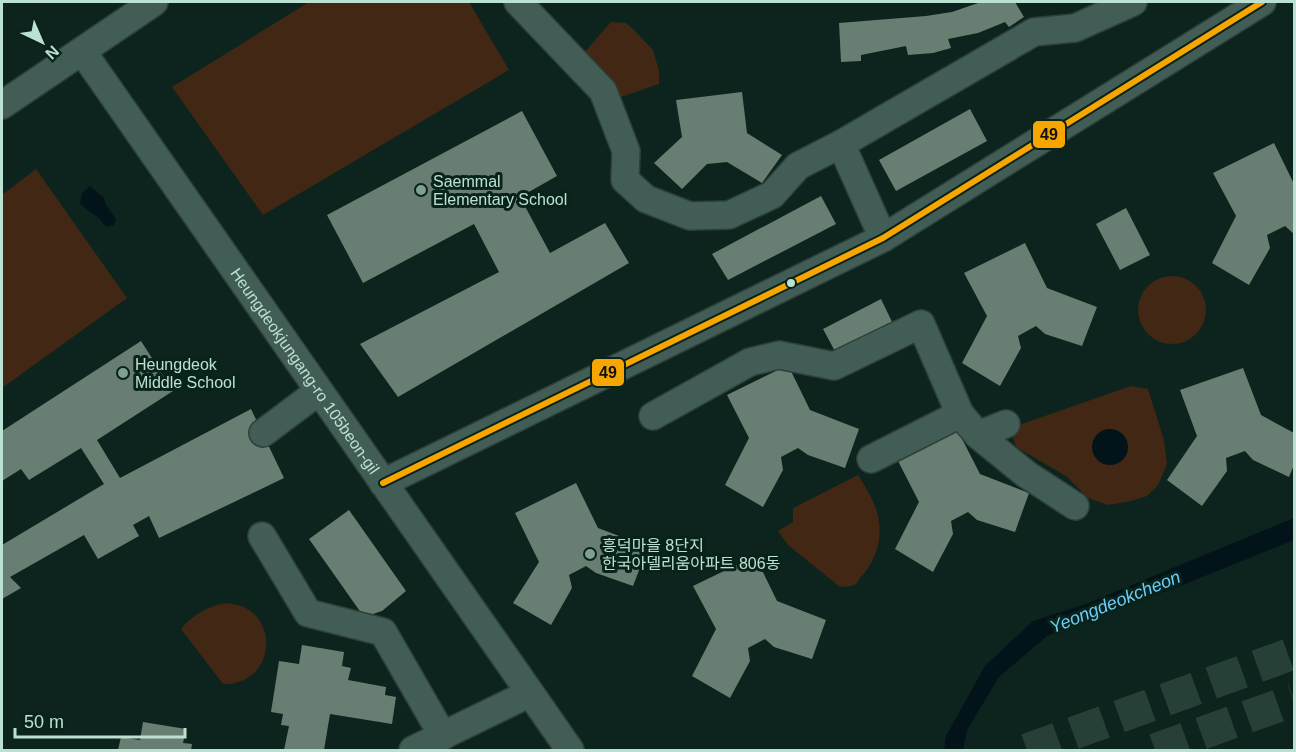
<svg xmlns="http://www.w3.org/2000/svg" width="1296" height="752" font-family="Arial,'Noto Sans KR',sans-serif">
<rect width="100%" height="100%" fill="#0c241d"/>
<path fill="#422714" d="M309,2H469L509,70L263,215L172,87Z
M611,22L626,23L635,31L653,50L659,71V84L618,98L583,54Z
M36,169L127,298L2,388V195Z
M1138 310a34 34 0 1 1 68 0a34 34 0 1 1-68 0Z
M1131,386L1148,389L1164,440L1167,464L1158,485L1147,496L1131,501L1108,505L1088,498L1066,476L1016,447L1010,428Z
M858,475C867,489 877,505 879,522C882,542 874,564 860,578C858,581 857,584 854,585C850,587 843,586 840,587L788,545L778,531L793,522V508Z
M226,603C236,604 245,606 253,613C276,633 268,674 238,682C233,684 228,684 223,684L181,629C192,615 208,606 226,603Z"/>
<path fill="#021319" d="M90,186L104,198L106,205L116,219L114,225L106,227L100,219L80,204L82,193Z
M1092 447a18 18 0 1 1 36 0a18 18 0 1 1-36 0Z
M1294,518V540L1175,588L1100,615L1047,636L999,677L967,730L963,750H944L946,736L985,666L1033,621L1086,604Z"/>
<path fill="#697e72" d="M981,2H1015L1024,17L1009,27L1005,22L978,33L948,39L951,48L933,53L908,55L906,46L861,55V61L841,62L839,23L926,16L952,12Z
M742,92L747,133L782,155L762,183L727,162L707,164L682,189L654,163L682,137L676,100Z
M970,109L987,141L896,191L879,160Z
M522,111L557,176L520,197L550,253L605,223L629,263L398,397L360,344L499,272L474,224L363,283L327,215Z
M1274,143L1294,184V234L1285,226L1267,235L1270,248L1249,285L1212,263L1236,216L1213,173Z
M821,196L836,224L728,280L712,254Z
M1126,208L1150,255L1120,270L1096,224Z
M1025,243L1047,288L1097,307L1082,346L1045,334L1036,326L1018,336L1021,348L1000,386L962,363L987,316L964,273Z
M881,299L894,326L837,355L823,329Z
M141,341L173,391L97,440L120,478L251,409L284,478L159,538L149,516L133,525L139,536L98,559L84,535L10,577L21,588L2,599V545L104,484L81,448L29,480L21,469L2,481V431Z
M788,365L810,410L859,429L845,468L808,455L798,448L781,457L783,470L763,507L725,485L749,438L727,395Z
M1243,368L1261,415L1294,433V465L1289,477L1253,460L1245,451L1226,458L1227,471L1202,506L1167,480L1197,436L1180,390Z
M957,429L980,474L1029,493L1015,532L977,520L968,512L951,521L953,534L933,572L895,549L919,502L897,459Z
M576,483L598,528L648,547L633,586L596,573L586,566L569,575L572,588L551,625L513,603L539,562L515,513Z
M349,510L406,591L382,611L364,617L309,539Z
M755,556L777,601L826,620L812,659L774,647L765,639L748,648L750,661L730,698L692,676L716,629L693,586Z
M302,645L344,652L342,666L351,668L348,680L386,687L385,695L396,697L392,724L330,714L324,750H284L289,726L281,725L283,714L271,712L279,661L299,664Z
M143,722L186,729L183,743L192,744L191,750H118L121,737L140,740Z"/>
<g fill="none" stroke-linecap="round" stroke-linejoin="round">
<path stroke="#264038" stroke-width="33" stroke-dasharray="33 16" stroke-linecap="butt" d="M1027,750L1294,653
M1155,750L1294,700"/>
<g stroke="#2d4039" stroke-width="30">
<g id="minor">
<path d="M518,2L603,91L626,151L625,180L646,199L690,216L729,215L772,195L798,166L841,144L1034,32L1075,28L1133,2"/>
<path id="s1" d="M82,51L570,750"/>
<path d="M2,105L154,2"/>
<path d="M841,144L883,238"/>
<path d="M653,416L750,362L779,355L834,366L921,324L960,414"/>
<path d="M263,433L319,391"/>
<path d="M978,435L1026,474L1075,506"/>
<path d="M871,459L960,414L978,435L1006,424"/>
<path d="M383,483L883,238L1262,2"/>
<path d="M262,536L308,613L383,632L443,736"/>
<path d="M413,750L530,693"/>
</g>
</g>
<use href="#minor" stroke="#425d55" stroke-width="27"/>
<g stroke="#09221a" stroke-width="10">
<path id="bus-1" d="M383,483L883,238L1262,2"/>
</g>
<use href="#bus-1" stroke="#f7a600" stroke-width="6"/>
</g>
<g fill="#7e9f93" stroke="#09221a" stroke-width="2">
<circle cx="421" cy="190" r="6"/>
<circle cx="123" cy="373" r="6"/>
<circle cx="590" cy="554" r="6"/>
</g>
<circle fill="#bbe1d2" stroke="#09221a" stroke-width="2" cx="791" cy="283" r="5"/>
<g text-anchor="middle" stroke-width="6" stroke-linejoin="round" paint-order="stroke">
<g font-size="16" fill="#bbe1d2" stroke="#09221a" text-anchor="start">
<text x="433" y="187">Saemmal<tspan x="433" dy="18">Elementary School</tspan></text>
<text x="135" y="370">Heungdeok<tspan x="135" dy="18">Middle School</tspan></text>
<text x="602" y="551">흥덕마을 8단지<tspan x="602" dy="18">한국아델리움아파트 806동</tspan></text>
</g>
<g font-size="16" fill="#bbe1d2" stroke="#09221a">
<text dy="6" stroke="none"><textPath href="#s1" startOffset="390">Heungdeokjungang-ro 105beon-gil</textPath></text>
</g>
<g font-size="18" font-style="italic" fill="#6bcdf9" stroke="#09221a">
<text transform="translate(1115 602) rotate(-22)" y="6">Yeongdeokcheon</text>
</g>
</g>
<g stroke="#09221a" stroke-width="2">
<rect x="1032" y="120" width="34" height="29" rx="6" fill="#f7a600"/>
<rect x="591" y="358" width="34" height="29" rx="6" fill="#f7a600"/>
</g>
<g font-size="16" text-anchor="middle" font-weight="bold" fill="#111">
<text x="1049" y="140">49</text>
<text x="608" y="378">49</text>
</g>
<rect width="1296" height="752" fill="none" stroke="#bbe1d2" stroke-width="6"/>
<g transform="translate(42 42) rotate(136)" stroke="#09221a" stroke-width="4.5" paint-order="stroke">
<path d="M0-4.5L10 22L0 15L-10 22Z" fill="#bbe1d2"/>
<text y="-9" font-size="16" font-weight="bold" text-anchor="middle" fill="#bbe1d2">N</text>
</g>
<path d="M15 728v9h170v-9" fill="none" stroke="#bbe1d2" stroke-width="3"/>
<text x="24" y="728" font-size="18" fill="#bbe1d2" stroke="#09221a" stroke-width="4.5" paint-order="stroke">50 m</text>
</svg>
